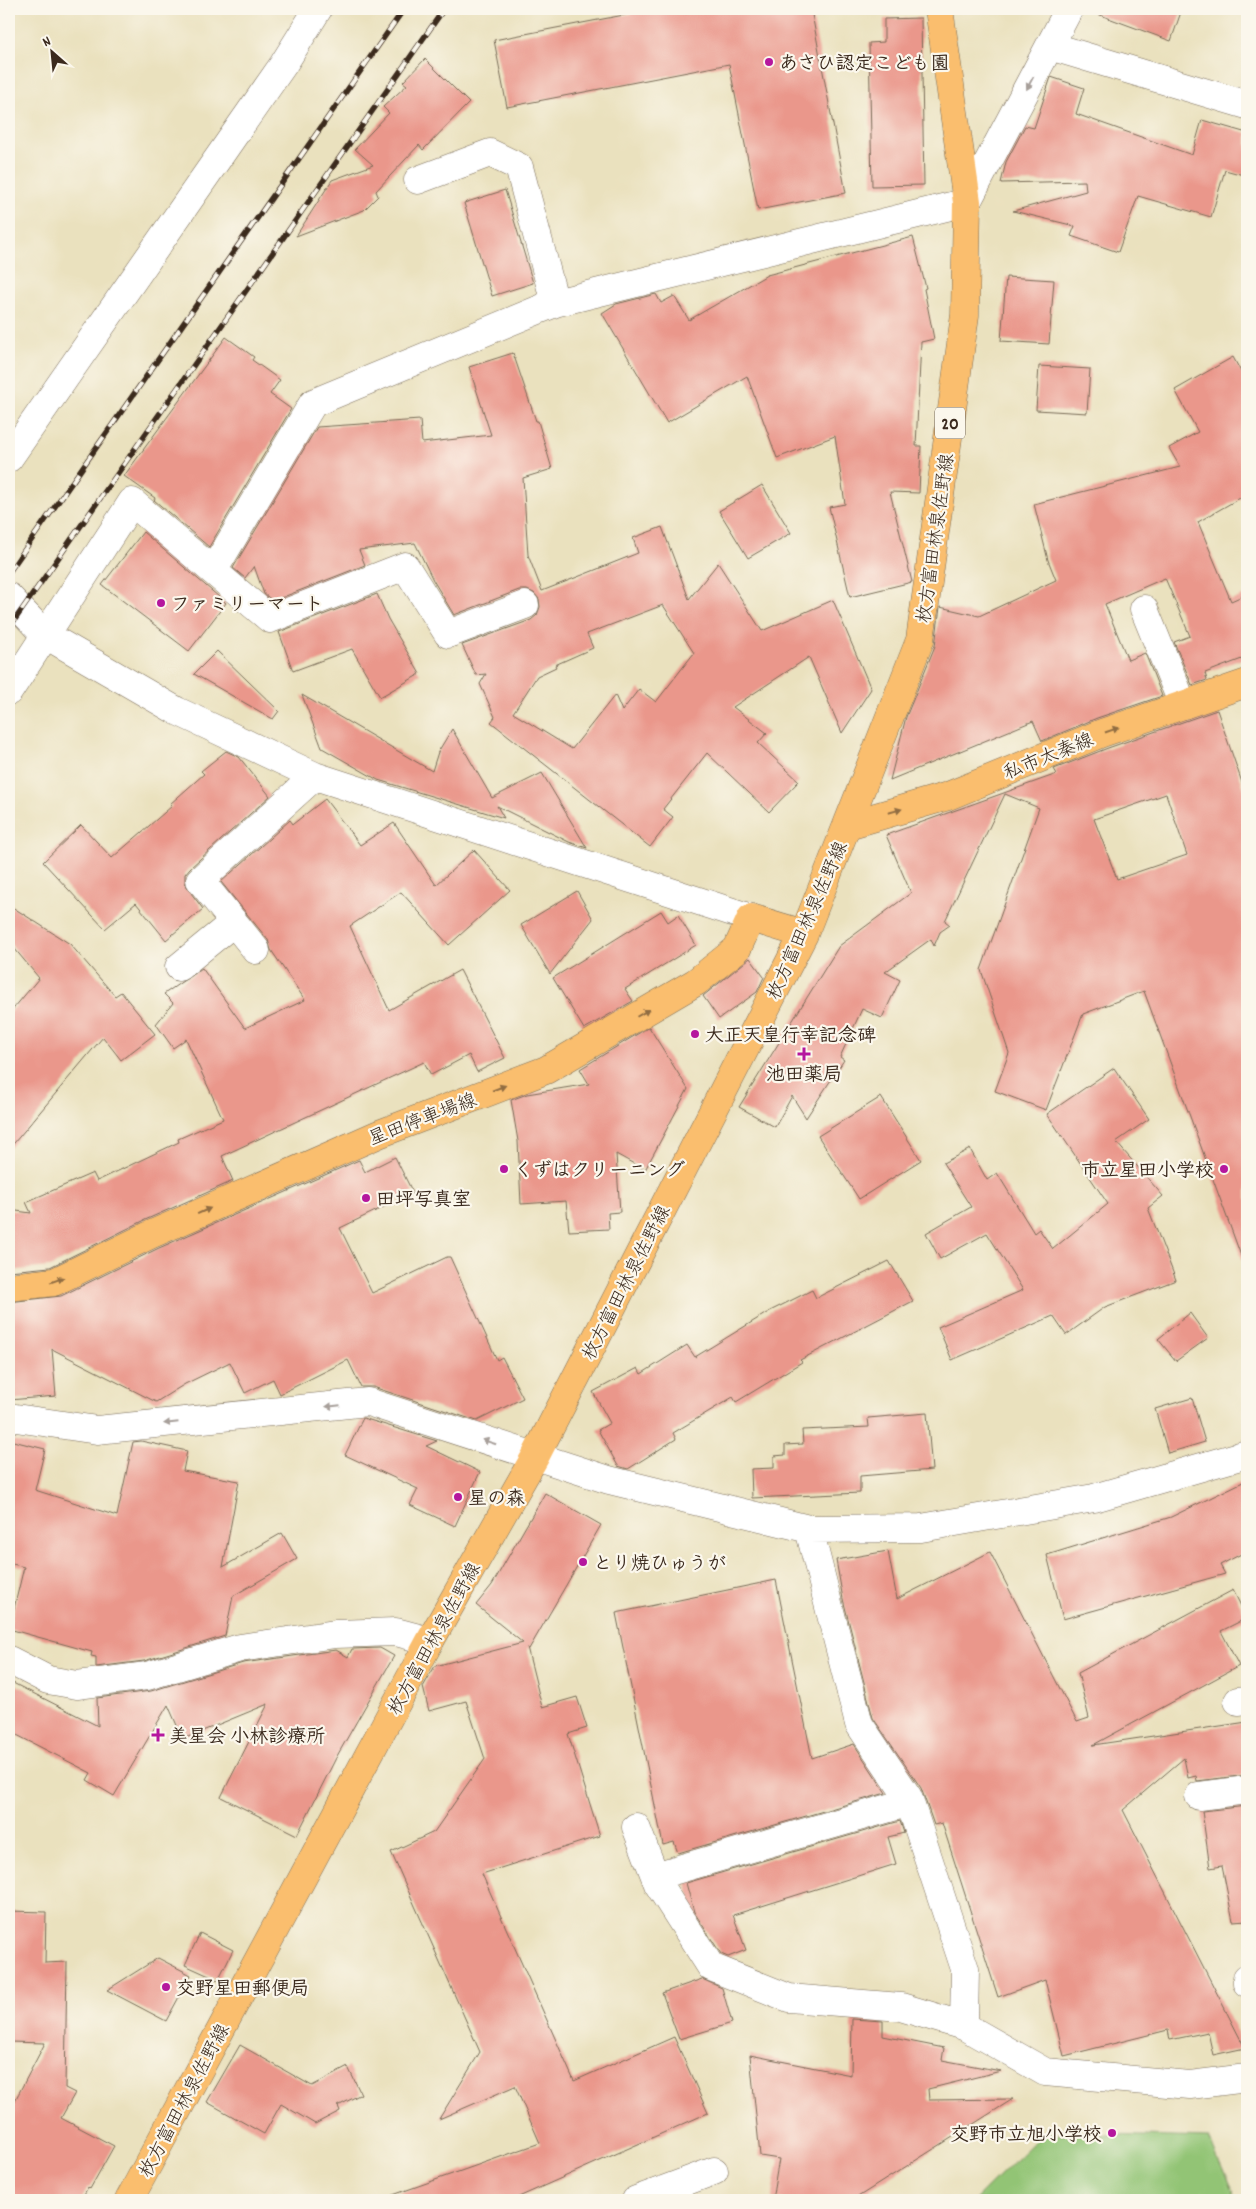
<svg xmlns="http://www.w3.org/2000/svg" width="1256" height="2209" font-family="Dekko,'Klee One',sans-serif">
<rect width="100%" height="100%" fill="#fbf7ec"/>
<filter id="ink" filterUnits="userSpaceOnUse"><feTurbulence type="fractalNoise" baseFrequency=".02" numOctaves="2"/><feDisplacementMap in="SourceGraphic" scale="10" xChannelSelector="R" yChannelSelector="G"/><feConvolveMatrix kernelMatrix="1 2 1 2 8 2 1 2 1" color-interpolation-filters="sRGB"/></filter>
<filter id="wash" filterUnits="userSpaceOnUse"><feTurbulence type="fractalNoise" baseFrequency=".0096" numOctaves="4" result="noise"/><feDisplacementMap in="SourceGraphic" scale="20" xChannelSelector="R" yChannelSelector="G"/><feGaussianBlur stdDeviation="1.12" result="paint"/><feColorMatrix in="noise" values="0 0 0 0 0 0 0 0 0 0 0 0 0 0 0 0 0 1.4 0 .05"/><feComposite in="paint" operator="in"/></filter>
<g filter="url(#wash)">
<rect width="100%" height="100%" fill="#eae1be"/>
<path fill="#92c474" stroke="#667749" d="M1043,2133L1209,2138L1236,2200H975Z"/>
<g id="blocks">
<path fill="#ea978b" fill-rule="evenodd" d="M655,9H811L846,193L758,210L729,64L507,107L494,40Z
M1093,9H1182L1171,41L1092,12Z
M921,18L924,185L872,186L869,43L884,42V19Z
M425,59L469,103L423,150L419,145L376,191L378,196L364,210L296,236L332,180L373,165L355,149L389,113L383,107L407,85L403,82Z
M1051,77L1084,88L1076,114L1192,155L1202,120L1247,133V176L1225,170L1211,217L1138,196L1118,252L1071,236L1075,226L1013,211L1086,191L1085,181L1001,183L1006,162L1025,126L1034,128Z
M505,190L533,283L492,296L464,203Z
M913,237L926,288L924,289L934,339L921,342L916,446H921L919,493L890,492L912,582L850,597L829,507L845,504L835,436L777,458L747,376L667,423L602,313L616,304L656,294L661,303L674,296L689,320L767,275Z
M1006,277L1054,280L1049,344L1001,341Z
M226,337L254,357L252,360L280,380L270,394L291,409L209,547L154,500L155,498L124,476Z
M513,353L536,421H538L552,469L523,478L528,555L542,591L638,553L633,538L662,527L689,599L718,563L762,631L833,600L871,689L842,733L809,657L733,707L767,733L758,743L799,781L769,812L707,753L663,809L673,817L650,847L491,722L495,717L480,684L486,674L476,675L462,645L531,620L537,615L540,607L539,599L534,593L527,590H519L454,615L433,580L415,543L359,550L365,565L273,601L264,594L254,566L245,578L233,568L317,427L420,420L422,443L491,435L469,367ZM663,605L694,653L656,702L639,689L622,711L615,695L572,749L513,713L537,676L556,667L555,665L593,648L587,634Z
M1233,357L1247,383V494L1198,522L1231,601L1247,594V657L1205,673L1207,680L1192,685L1174,642L1190,636L1165,578L1105,604L1128,660L1145,653L1162,696L1097,718L1042,741L1033,721L890,780L906,717L935,646L940,607L979,616L1056,580L1048,560L1034,504L1180,467L1169,448L1198,432L1175,390Z
M1039,366L1090,369L1087,413L1036,410Z
M762,485L791,533L748,558L719,511Z
M143,532L226,603L189,651L102,585Z
M377,594L388,619L420,674L380,697L352,649L293,671L279,632Z
M217,651L279,711L273,719L194,674Z
M302,695L432,771L438,752L452,729L492,798L542,773L587,848L569,842L497,806L504,818L378,780L322,748Z
M1217,710L1247,797V1264H1244L1144,991L1083,1014L1046,1110L995,1091L1009,1053L981,970L1039,808L1005,794L945,921L950,925L940,932L934,946L931,939L885,972L900,980L882,1018L862,1009L840,1057L844,1060L806,1118L792,1096L775,1127L739,1107L839,946L911,893L886,835L1057,774L1054,769L1108,748ZM1166,794L1187,855L1117,879L1094,819Z
M226,751L239,757L270,796L190,868L185,874V882L188,889L203,909L166,940L136,903L105,929L43,862L81,825L112,858L172,806L170,804L204,774L201,771Z
M325,799L360,845L394,823L436,885L474,850L510,890L449,945L401,892L350,926L389,1010L460,970L505,1058L477,1072L469,1055L431,1075L424,1062L222,1156L233,1181L145,1220L50,1267L9,1271V1210L31,1213L26,1202L93,1173L97,1181L179,1142L178,1139L223,1119L186,1039L173,1048L156,1024L173,1003L164,994L202,968L245,1028L305,1000L271,950L268,940L221,882L290,820L293,824Z
M577,891L593,919L550,974L521,925Z
M9,905L70,944L115,996L121,992L155,1034L121,1060L103,1037L9,1149V1014L39,978L9,942Z
M661,911L668,922L678,915L696,945L625,989L633,1001L584,1029L553,978Z
M750,958L764,977L757,992L719,1019L703,996Z
M649,1027L688,1089L645,1170L616,1154L620,1212L608,1213L609,1229L569,1231L566,1201L521,1204L518,1141L511,1100L527,1094L589,1084L580,1069Z
M1114,1068L1149,1119L1116,1142L1163,1196L1148,1208L1176,1280L1105,1307L1066,1335L1053,1316L952,1360L938,1327L1023,1290L987,1233L940,1259L926,1233L971,1207L943,1163L970,1149L987,1180L997,1173L1034,1233L1039,1229L1053,1249L1108,1204L1047,1114Z
M881,1097L921,1160L859,1199L818,1136Z
M395,1157L413,1193L340,1228L372,1293L447,1257H450L497,1360L502,1357L523,1398L477,1421L373,1387H361L348,1360L280,1394L273,1379L245,1393L230,1362L185,1384L156,1402L52,1349L56,1396L9,1400V1302L61,1296L159,1248L359,1160L365,1172Z
M889,1261L913,1301L800,1360L802,1362L736,1402L733,1397L673,1433L676,1439L628,1469L618,1466L598,1430L610,1423L593,1392L638,1368L641,1374L687,1345L695,1357L770,1311L812,1290L816,1298Z
M1190,1313L1208,1338L1176,1361L1158,1339Z
M1192,1398L1205,1442L1168,1453L1155,1409Z
M927,1413L932,1470L860,1476V1493L752,1498L751,1469L774,1468V1456L785,1455V1445L803,1444L802,1430L869,1427L868,1418Z
M363,1418L437,1441L426,1446L480,1472L455,1526L410,1505L418,1489L345,1455Z
M9,1440L45,1449L35,1490L117,1516L133,1442L141,1441L187,1451L183,1471L239,1481L223,1567L282,1533L297,1559L233,1596L225,1636L144,1661L96,1667V1657L91,1656L92,1652L9,1629L24,1567L9,1563Z
M1247,1480V1551L1220,1565L1225,1574L1063,1619L1047,1555L1171,1517Z
M545,1493L601,1525L529,1649L527,1647L542,1707L577,1697L587,1728L568,1734L600,1836L482,1874L574,2081L674,2037L708,2113L512,2200H391L390,2196L540,2143L515,2086L439,2119L480,2052L391,1852L434,1832L485,1759L466,1701L429,1711L423,1687L435,1666L523,1643L476,1605L492,1585Z
M888,1551L897,1599L990,1552L1077,1722L1089,1718L1078,1673L1233,1590L1247,1618L1221,1631L1239,1666L1093,1745L1247,1722V1775L1197,1781L1196,1776L1188,1778L1184,1758L1123,1810L1245,2048L1213,2055L1208,2032L1170,2040L1168,2030L1064,2056L1045,1980L998,1997L942,1823L934,1825L921,1788L873,1718L843,1599L836,1560Z
M776,1580L812,1758L854,1744L886,1793L678,1853L674,1842L663,1845L616,1613Z
M380,1648L394,1656L337,1756L297,1835L221,1797L268,1704L183,1739L168,1705L114,1796L87,1780L91,1773L9,1731V1681L98,1726L97,1698L151,1691L243,1663L336,1650L348,1657L352,1649Z
M1247,1806V1920L1233,1921L1222,1866L1210,1868L1202,1811Z
M900,1821L904,1833L888,1837L896,1864L733,1915L746,1950L728,1957L721,1954L694,1912L686,1883Z
M9,1911L46,1912L45,1963L67,1962L65,2088L75,2093L61,2118L114,2146L90,2189L88,2187L81,2200H9V2112L45,2043L9,2042Z
M200,1933L233,1950L218,1980L185,1965Z
M158,1958L191,1975L166,2021L107,1990Z
M702,1979L722,1988L732,2023L679,2039L662,1993Z
M852,2019L883,2021V2036L944,2048L942,2060L1001,2071L928,2089L929,2100L1013,2099L853,2200H772L779,2159L760,2156L750,2055L851,2075Z
M240,2045L312,2086L348,2067L361,2094L338,2106L340,2111L315,2124L281,2104L264,2134L207,2102Z"/>
</g>
</g>
<g filter="url(#ink)">
<use href="#blocks" fill-opacity="0" stroke="#786a56" stroke-width="1"/>
<g fill="none" stroke-linecap="round" stroke-linejoin="round">
<g stroke="#786a56" stroke-width="29">
<path id="minor" d="M1050,46L1247,105
M418,180L490,153L519,167L555,303
M9,458L283,65L318,9
M213,571L270,619L405,566L448,634L525,605
M9,597L44,634L177,711L315,776L751,918
M1144,609L1183,705
M9,691L132,502L213,571L313,403L555,303L967,202L1069,9
M256,950L200,880L315,776
M179,967L234,922
M9,1417L97,1430L368,1402L609,1480L809,1529L921,1528L1094,1498L1247,1454
M809,1529L859,1724L908,1797L965,1969L964,2026
M9,1660L48,1680L77,1685L147,1676L240,1648L335,1634L396,1632L430,1641
M1238,1701L1247,1700
M1199,1796L1247,1790
M636,1827L658,1884L711,1967L789,1998L901,2007L964,2026L1045,2072L1190,2085L1247,2078
M655,1876L910,1802
M1247,1978V1983
M636,2200L714,2171"/>
</g>
<g stroke="#786a56" stroke-width="29">
<path id="major" d="M848,825L948,796L1102,733L1247,683
M9,1287L54,1282L152,1234L379,1134L546,1070L696,982L737,949L751,918L804,934
M129,2200L430,1641L535,1457L804,934L920,640L965,315L967,202L939,9"/>
</g>
<use href="#minor" stroke="#fff" stroke-width="28"/>
<use href="#major" stroke="#fabe6e" stroke-width="28"/>
<g stroke="#3b2a1e" stroke-width="5.5">
<path id="rail" d="M9,572L404,9
M9,628L444,9"/>
</g>
<use href="#rail" stroke="#fbf7ec" stroke-width="4" stroke-dasharray="11" stroke-linecap="butt"/>
</g>
<defs><path id="oneway-solid" d="M-6-.8H1V-3.2L6.5 0L1 3.2V.8H-6Z" transform="scale(1.25)"/></defs>
<g fill="#a79f9a">
<use href="#oneway-solid" transform="translate(1030 83) rotate(118)"/>
<use href="#oneway-solid" transform="translate(333 1406) rotate(174)"/>
<use href="#oneway-solid" transform="translate(171 1423) rotate(174)"/>
<use href="#oneway-solid" transform="translate(489 1442) rotate(-162)"/>
</g>
<g fill="#916d42">
<use href="#oneway-solid" transform="translate(1112 730) rotate(-19)"/>
<use href="#oneway-solid" transform="translate(895 811) rotate(-16)"/>
<use href="#oneway-solid" transform="translate(643 1013) rotate(-30)"/>
<use href="#oneway-solid" transform="translate(499 1088) rotate(-21)"/>
<use href="#oneway-solid" transform="translate(204 1211) rotate(-24)"/>
<use href="#oneway-solid" transform="translate(57 1280) rotate(-20)"/>
</g>
</g>
<g fill="#b5179e" stroke="#fbf7ec" stroke-width="2">
<circle cx="769" cy="62" r="5"/>
<circle cx="161" cy="603" r="5"/>
<circle cx="695" cy="1034" r="5"/>
<path d="M801.5 1046.5h5v5h5v5h-5v5h-5v-5h-5v-5h5z"/>
<circle cx="504" cy="1169" r="5"/>
<circle cx="1224" cy="1169" r="5"/>
<circle cx="366" cy="1198" r="5"/>
<circle cx="458" cy="1497" r="5"/>
<circle cx="583" cy="1562" r="5"/>
<path d="M155.5 1727.5h5v5h5v5h-5v5h-5v-5h-5v-5h5z"/>
<circle cx="166" cy="1987" r="5"/>
<circle cx="1112" cy="2133" r="5"/>
</g>
<g text-anchor="middle" stroke-width="4.5" stroke-linejoin="round" paint-order="stroke">
<rect fill="#fbf7ec" stroke="#75685c" stroke-width="1" x="935" y="407.5" width="30" height="31" rx="4"/>
<g font-size="18" font-weight="bold" fill="#3b2a1e">
<text x="950" y="429">20</text>
</g>
<g font-size="19" font-weight="bold" fill="#3b2a1e" stroke="#fbf7ec" text-anchor="start">
<text x="779" y="69">あさひ認定こども園</text>
<text x="171" y="610">ファミリーマート</text>
<text x="705" y="1041">大正天皇行幸記念碑</text>
<text x="804" y="1080" text-anchor="middle">池田薬局</text>
<text x="514" y="1176">くずはクリーニング</text>
<text x="1214" y="1176" text-anchor="end">市立星田小学校</text>
<text x="376" y="1205">田坪写真室</text>
<text x="468" y="1504">星の森</text>
<text x="593" y="1569">とり焼ひゅうが</text>
<text x="169" y="1742">美星会 小林診療所</text>
<text x="176" y="1994">交野星田郵便局</text>
<text x="1102" y="2140" text-anchor="end">交野市立旭小学校</text>
</g>
<g font-size="19" fill="#3b2a1e" stroke="#fbf7ec">
<text transform="translate(934 538) rotate(-82)" y="7">枚方富田林泉佐野線</text>
<text transform="translate(1048 755) rotate(-22)" y="7">私市太秦線</text>
<text transform="translate(806 920) rotate(-66)" y="7">枚方富田林泉佐野線</text>
<text transform="translate(422 1118) rotate(-21)" y="7">星田停車場線</text>
<text transform="translate(625 1282) rotate(-63)" y="7">枚方富田林泉佐野線</text>
<text transform="translate(433 1638) rotate(-61)" y="7">枚方富田林泉佐野線</text>
<text transform="translate(183 2100) rotate(-62)" y="7">枚方富田林泉佐野線</text>
</g>
</g>
<rect width="1256" height="2209" fill="none" stroke="#fbf7ec" stroke-width="30"/>
<g transform="translate(52 52) rotate(333)" stroke="#fbf7ec" stroke-width="4" paint-order="stroke">
<path d="M0-4L9 19L0 12L-9 19Z" fill="#3b2a1e"/>
<text y="-8" font-size="14" font-weight="bold" text-anchor="middle" fill="#3b2a1e">N</text>
</g>
</svg>
